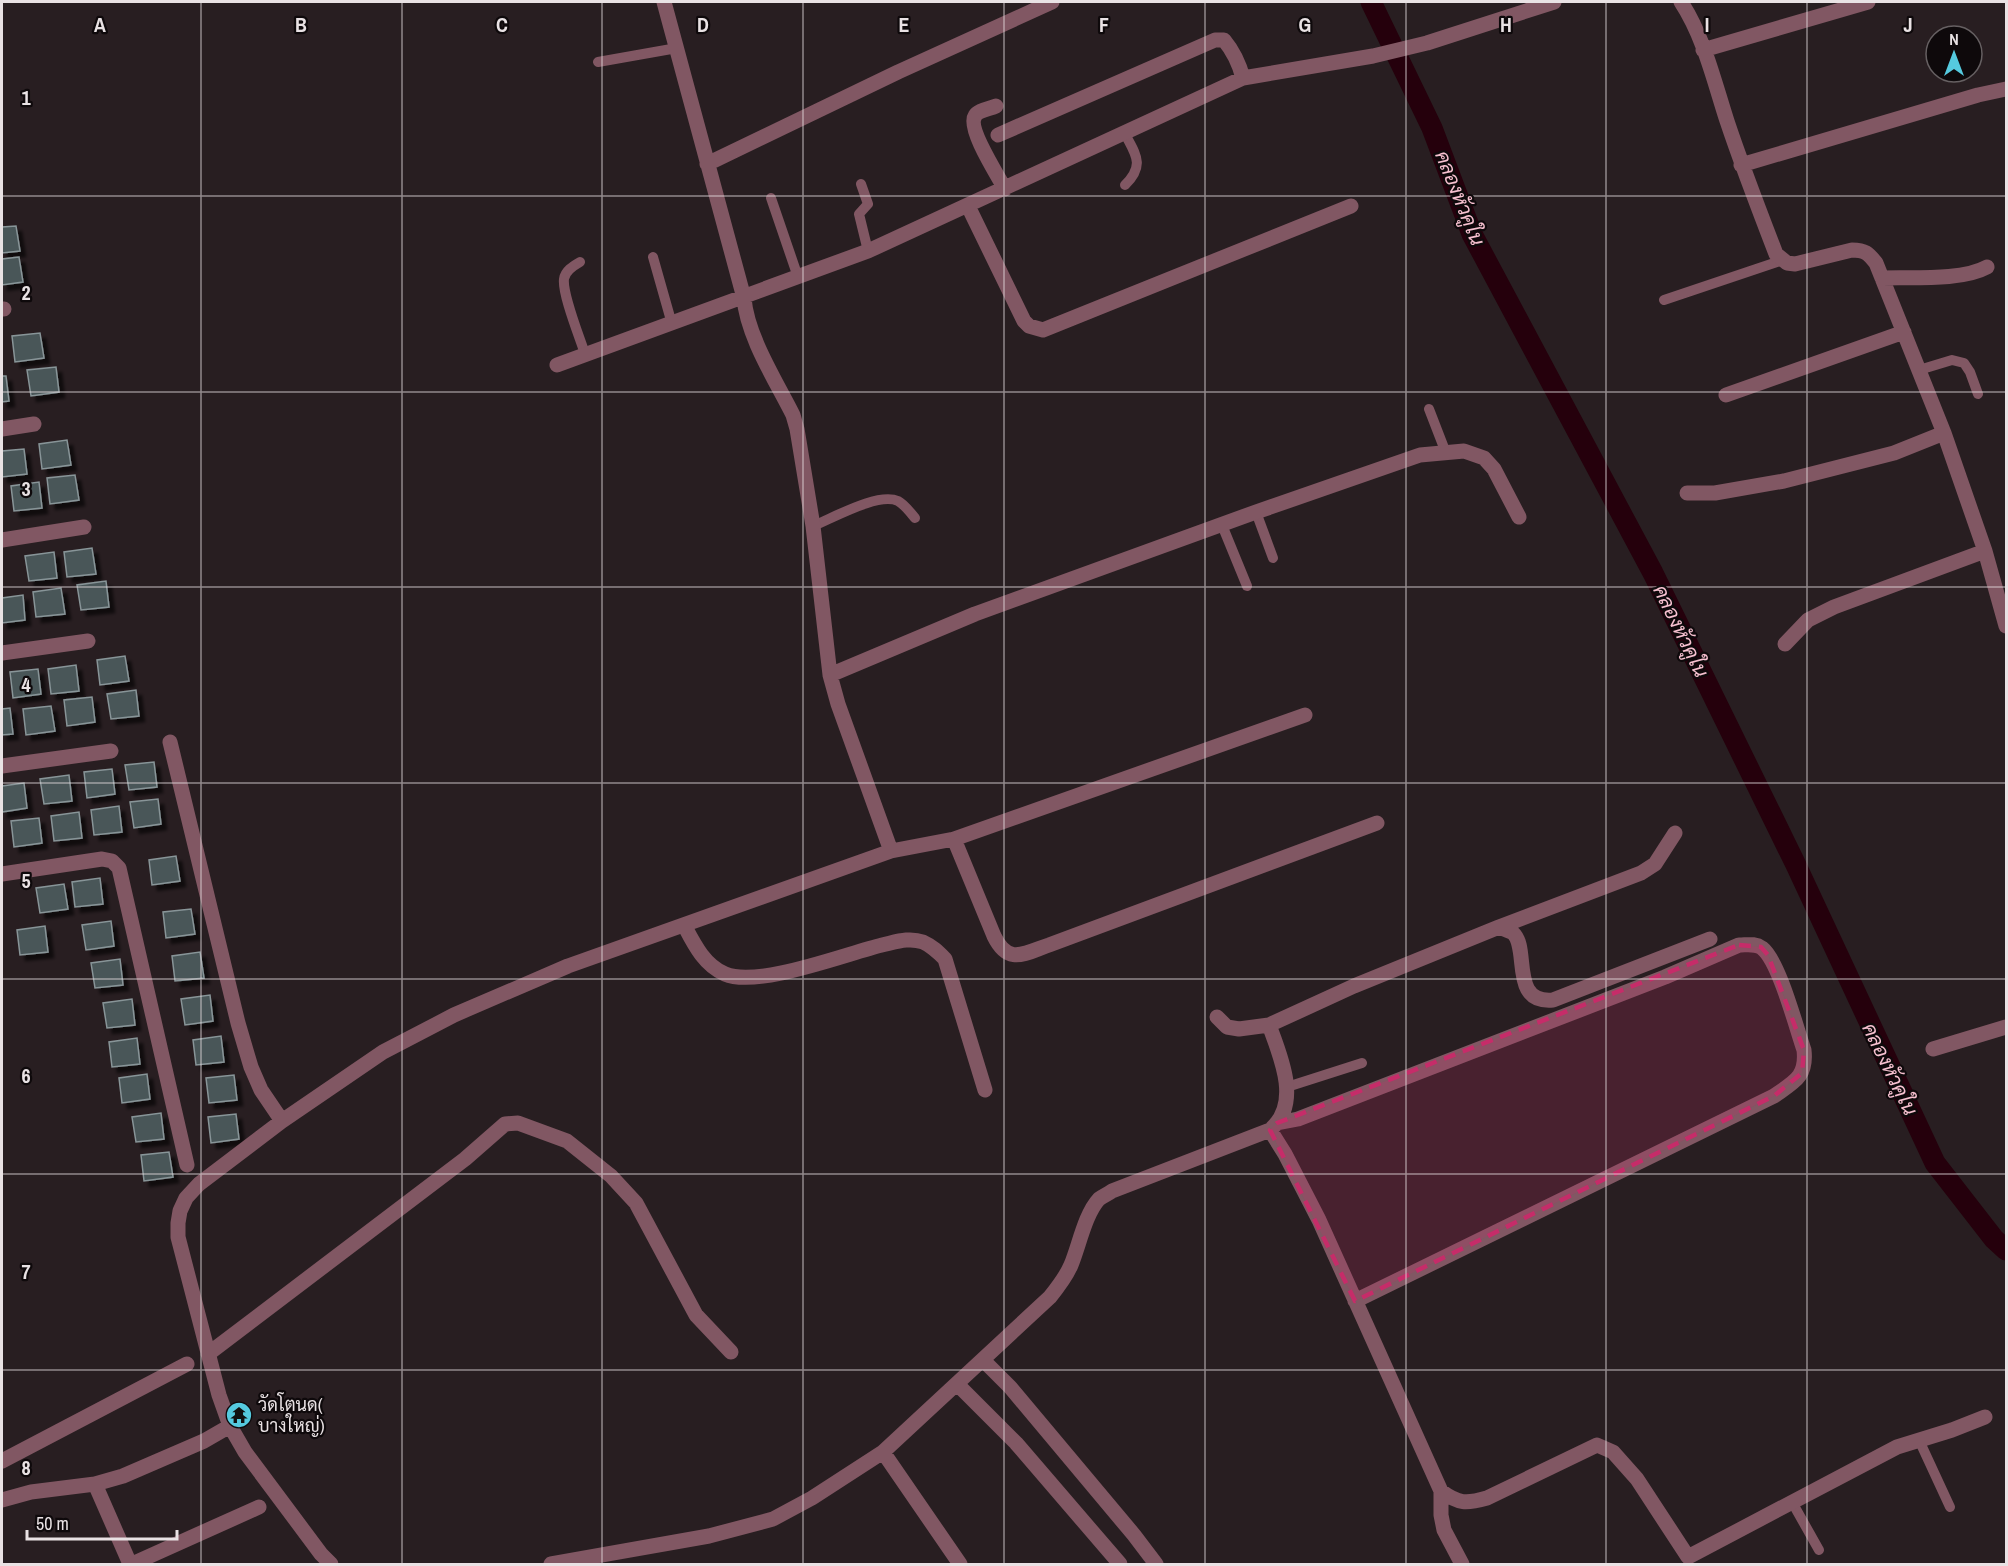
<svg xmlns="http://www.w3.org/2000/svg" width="2008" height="1566" font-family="'Archivo Narrow',Sarabun,sans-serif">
<defs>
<filter id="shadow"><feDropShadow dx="5.5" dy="5.5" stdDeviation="1.5" flood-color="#0009"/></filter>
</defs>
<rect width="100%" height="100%" fill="#281e21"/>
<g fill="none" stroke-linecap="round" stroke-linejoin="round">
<path stroke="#25000c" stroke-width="21" d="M1371,2L1432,128L1472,234L1653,573L1796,865L1935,1163L1994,1239L2006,1250"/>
</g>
<path fill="#4a5659" stroke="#889598" stroke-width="1.5" filter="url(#shadow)" d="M16,226L20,251L2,253V227Z
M19,257L23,282L2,285V259Z
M40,333L44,358L15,362L12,336Z
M56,367L59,392L31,396L27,370Z
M2,376H6L9,401L2,402Z
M67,440L71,465L42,469L39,444Z
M24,449L27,474L2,477V451Z
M75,475L79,500L50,504L47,478Z
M39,482L42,508L14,511L11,486Z
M92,548L96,574L67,577L64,552Z
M54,552L57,578L29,581L25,556Z
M106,581L109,607L81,610L77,585Z
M61,588L65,614L36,617L33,592Z
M23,595L25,620L2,623V598Z
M125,656L129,681L100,685L97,660Z
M76,665L79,691L51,694L48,669Z
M38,669L41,694L13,698L10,672Z
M136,690L139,716L111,719L107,694Z
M92,697L95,722L67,726L64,700Z
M51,706L55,731L26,735L23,709Z
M10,708L13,734L2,735V709Z
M154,762L157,787L129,790L125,765Z
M112,769L115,794L87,798L84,772Z
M69,775L72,801L44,804L40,779Z
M24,783L27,808L2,812V786Z
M158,799L161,824L134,828L130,802Z
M119,806L122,832L94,835L91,810Z
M79,812L82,838L54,841L51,816Z
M39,818L42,843L14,847L11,821Z
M176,856L180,881L152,885L149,860Z
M100,878L103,904L75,907L72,882Z
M64,884L68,909L40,913L36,888Z
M191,909L195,934L166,938L163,912Z
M111,921L114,946L86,950L82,925Z
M45,926L48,952L20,955L17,930Z
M200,952L204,978L175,981L172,956Z
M120,959L123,985L95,988L91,963Z
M210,995L213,1021L185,1025L181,999Z
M132,999L135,1025L107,1028L103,1003Z
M221,1036L224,1062L196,1065L193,1040Z
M137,1038L140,1064L112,1067L109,1042Z
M147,1074L150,1099L122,1103L119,1078Z
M234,1075L237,1100L209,1103L206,1078Z
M161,1113L164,1139L136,1142L132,1117Z
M236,1114L239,1139L211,1143L208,1117Z
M169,1152L173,1177L144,1181L141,1155Z"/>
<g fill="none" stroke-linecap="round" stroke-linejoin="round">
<path stroke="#815763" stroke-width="10" d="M598,62L677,48
M1125,134C1136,155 1145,165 1125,185
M861,184L868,204L859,214L868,251
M771,198L798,277
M653,257L672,324
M580,262C573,266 565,271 564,279C562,294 580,338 585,354
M1664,300L1783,260
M1919,370L1952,360L1964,363L1970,372L1978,394
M1429,409L1446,453
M1256,512L1273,558
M1222,525L1247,586
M813,526C833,518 878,492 898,501C904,504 910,512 915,518
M1287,1087L1362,1063
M1919,1440L1950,1507
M1792,1502L1819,1550"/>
<path stroke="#815763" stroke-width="15" d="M1681,2C1704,37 1714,81 1727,121C1742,166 1759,210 1776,254L1787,263L1795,264L1852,250C1865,250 1868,253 1876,263L1944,433L1985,551L2006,626
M1703,50L1868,2
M996,106C990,109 978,110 975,116C967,128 998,176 1005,189
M998,135L1215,40H1224C1234,52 1239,63 1243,78
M707,164L898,72L1052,2
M1741,165L1978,95L2006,89
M968,206L1024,321L1029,326L1043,330L1351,206
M1882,278C1912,277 1962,281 1987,267
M2,309H4
M557,365L868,251L1243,78L1373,56L1427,43L1554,2
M1726,395L1904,332
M2,429L34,424
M1687,493H1715L1784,481L1894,453L1944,433
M2,540L84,527
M1785,644L1808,620L1834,607L1985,551
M2,653L88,641
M830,675L975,614L1256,512L1420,455L1464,451L1484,458L1494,469L1519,517
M170,742L238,1023L251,1067L261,1090L282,1121
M2,766L111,751
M954,839L994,936C1008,965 1023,954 1049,945L1377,823
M891,851L954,839L1305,715
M2,874L102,859L112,861L119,868L187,1165
M684,925C694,944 704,965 725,974C758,988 845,954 882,945C896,942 909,937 923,942C932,946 938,952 945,959L985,1090
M1499,927C1503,929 1510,931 1513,933C1530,948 1509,1004 1553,1000L1710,939
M1217,1017L1227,1027L1239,1029L1269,1025L1354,986L1499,927L1641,873L1655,864L1675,833
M1269,1025C1280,1055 1301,1102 1272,1128
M1933,1049L2006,1027
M1277,1123L1298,1119L1665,977L1739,945C1747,945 1755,943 1762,948C1779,961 1796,1027 1804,1050C1807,1077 1794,1082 1774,1096L1355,1301
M208,1354L465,1159L505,1124L518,1123L567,1141L611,1176L636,1203L696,1315L731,1352
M983,1360L1010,1387L1134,1535L1156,1564
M957,1384L1016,1443L1120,1564
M230,1426L245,1452L321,1554L331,1564
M883,1452L960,1564
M2,1461L187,1364
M95,1484L130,1564
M1441,1491V1515L1444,1530L1462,1564
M2,1500L31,1492L95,1484L123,1476L204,1441L230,1426L219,1395L178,1237V1223L180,1211L186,1198L199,1184L282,1121L383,1052L454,1015L568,966L891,851L838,704L830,675L813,526L797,429L793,415C776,381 747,336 744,298L664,2
M132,1564L259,1507
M551,1564L709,1536L773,1519L812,1498L883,1452L1050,1297C1058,1287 1066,1277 1071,1265C1079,1246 1085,1214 1099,1199C1103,1196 1108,1194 1112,1191L1270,1130L1285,1154L1319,1220L1441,1491C1459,1504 1466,1504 1487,1498L1597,1445L1613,1452L1637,1479L1688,1557L1897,1447L1952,1430L1985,1417"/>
</g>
<path fill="#c62c69" fill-opacity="0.2" stroke="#c62c69" stroke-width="4.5" stroke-dasharray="12 8" stroke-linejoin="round" d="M1739,945L1761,947L1768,955L1804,1050L1802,1073L1774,1096L1355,1301L1270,1130L1277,1123Z"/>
<path fill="none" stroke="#e9e2e4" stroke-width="1.5" stroke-opacity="0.55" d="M201,2V1564M402,2V1564M602,2V1564M803,2V1564M1004,2V1564M1205,2V1564M1406,2V1564M1606,2V1564M1807,2V1564M2,196H2006M2,392H2006M2,587H2006M2,783H2006M2,979H2006M2,1174H2006M2,1370H2006"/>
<defs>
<g id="temple-disc" transform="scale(1.35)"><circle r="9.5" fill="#55cadf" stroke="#0e090b"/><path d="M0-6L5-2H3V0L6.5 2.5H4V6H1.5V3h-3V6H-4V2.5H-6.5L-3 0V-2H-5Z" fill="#111"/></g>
</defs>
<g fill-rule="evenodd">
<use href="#temple-disc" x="239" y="1415"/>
</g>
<g text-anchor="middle" stroke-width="4.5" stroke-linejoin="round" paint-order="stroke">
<g font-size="18" fill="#e9e2e4" stroke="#0e090b" text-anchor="start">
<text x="258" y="1411">วัดโตนด(<tspan x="258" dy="21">บางใหญ่)</tspan></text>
</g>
<g font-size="20" font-style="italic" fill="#f7c1d0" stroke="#0e090b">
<text transform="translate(1460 198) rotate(68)" y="7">คลองหัวคูใน</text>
<text transform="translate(1681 631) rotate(64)" y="7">คลองหัวคูใน</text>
<text transform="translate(1890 1069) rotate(64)" y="7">คลองหัวคูใน</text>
</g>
</g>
<g font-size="20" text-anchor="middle" font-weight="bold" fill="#e9e2e4" stroke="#0e090b" stroke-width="4.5" stroke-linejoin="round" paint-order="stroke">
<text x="100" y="32">A</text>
<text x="301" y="32">B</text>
<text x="502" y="32">C</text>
<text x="703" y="32">D</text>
<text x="904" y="32">E</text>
<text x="1104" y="32">F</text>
<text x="1305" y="32">G</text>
<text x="1506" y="32">H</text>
<text x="1707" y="32">I</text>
<text x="1908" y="32">J</text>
<text x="26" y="105">1</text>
<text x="26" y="300">2</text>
<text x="26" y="496">3</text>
<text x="26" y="692">4</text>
<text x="26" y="888">5</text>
<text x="26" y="1083">6</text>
<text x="26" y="1279">7</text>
<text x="26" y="1475">8</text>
</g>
<rect width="2008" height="1566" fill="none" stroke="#e9e2e4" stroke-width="6"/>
<g transform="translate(1954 54)"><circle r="28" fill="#0e090b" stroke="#666062" stroke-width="1.5"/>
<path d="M0-4.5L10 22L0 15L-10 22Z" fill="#55cadf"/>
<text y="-9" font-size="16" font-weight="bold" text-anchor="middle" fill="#e9e2e4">N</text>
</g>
<path d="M27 1530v9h150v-9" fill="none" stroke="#e9e2e4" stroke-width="3"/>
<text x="36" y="1530" font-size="18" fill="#e9e2e4" stroke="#0e090b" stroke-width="4.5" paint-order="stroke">50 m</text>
</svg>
